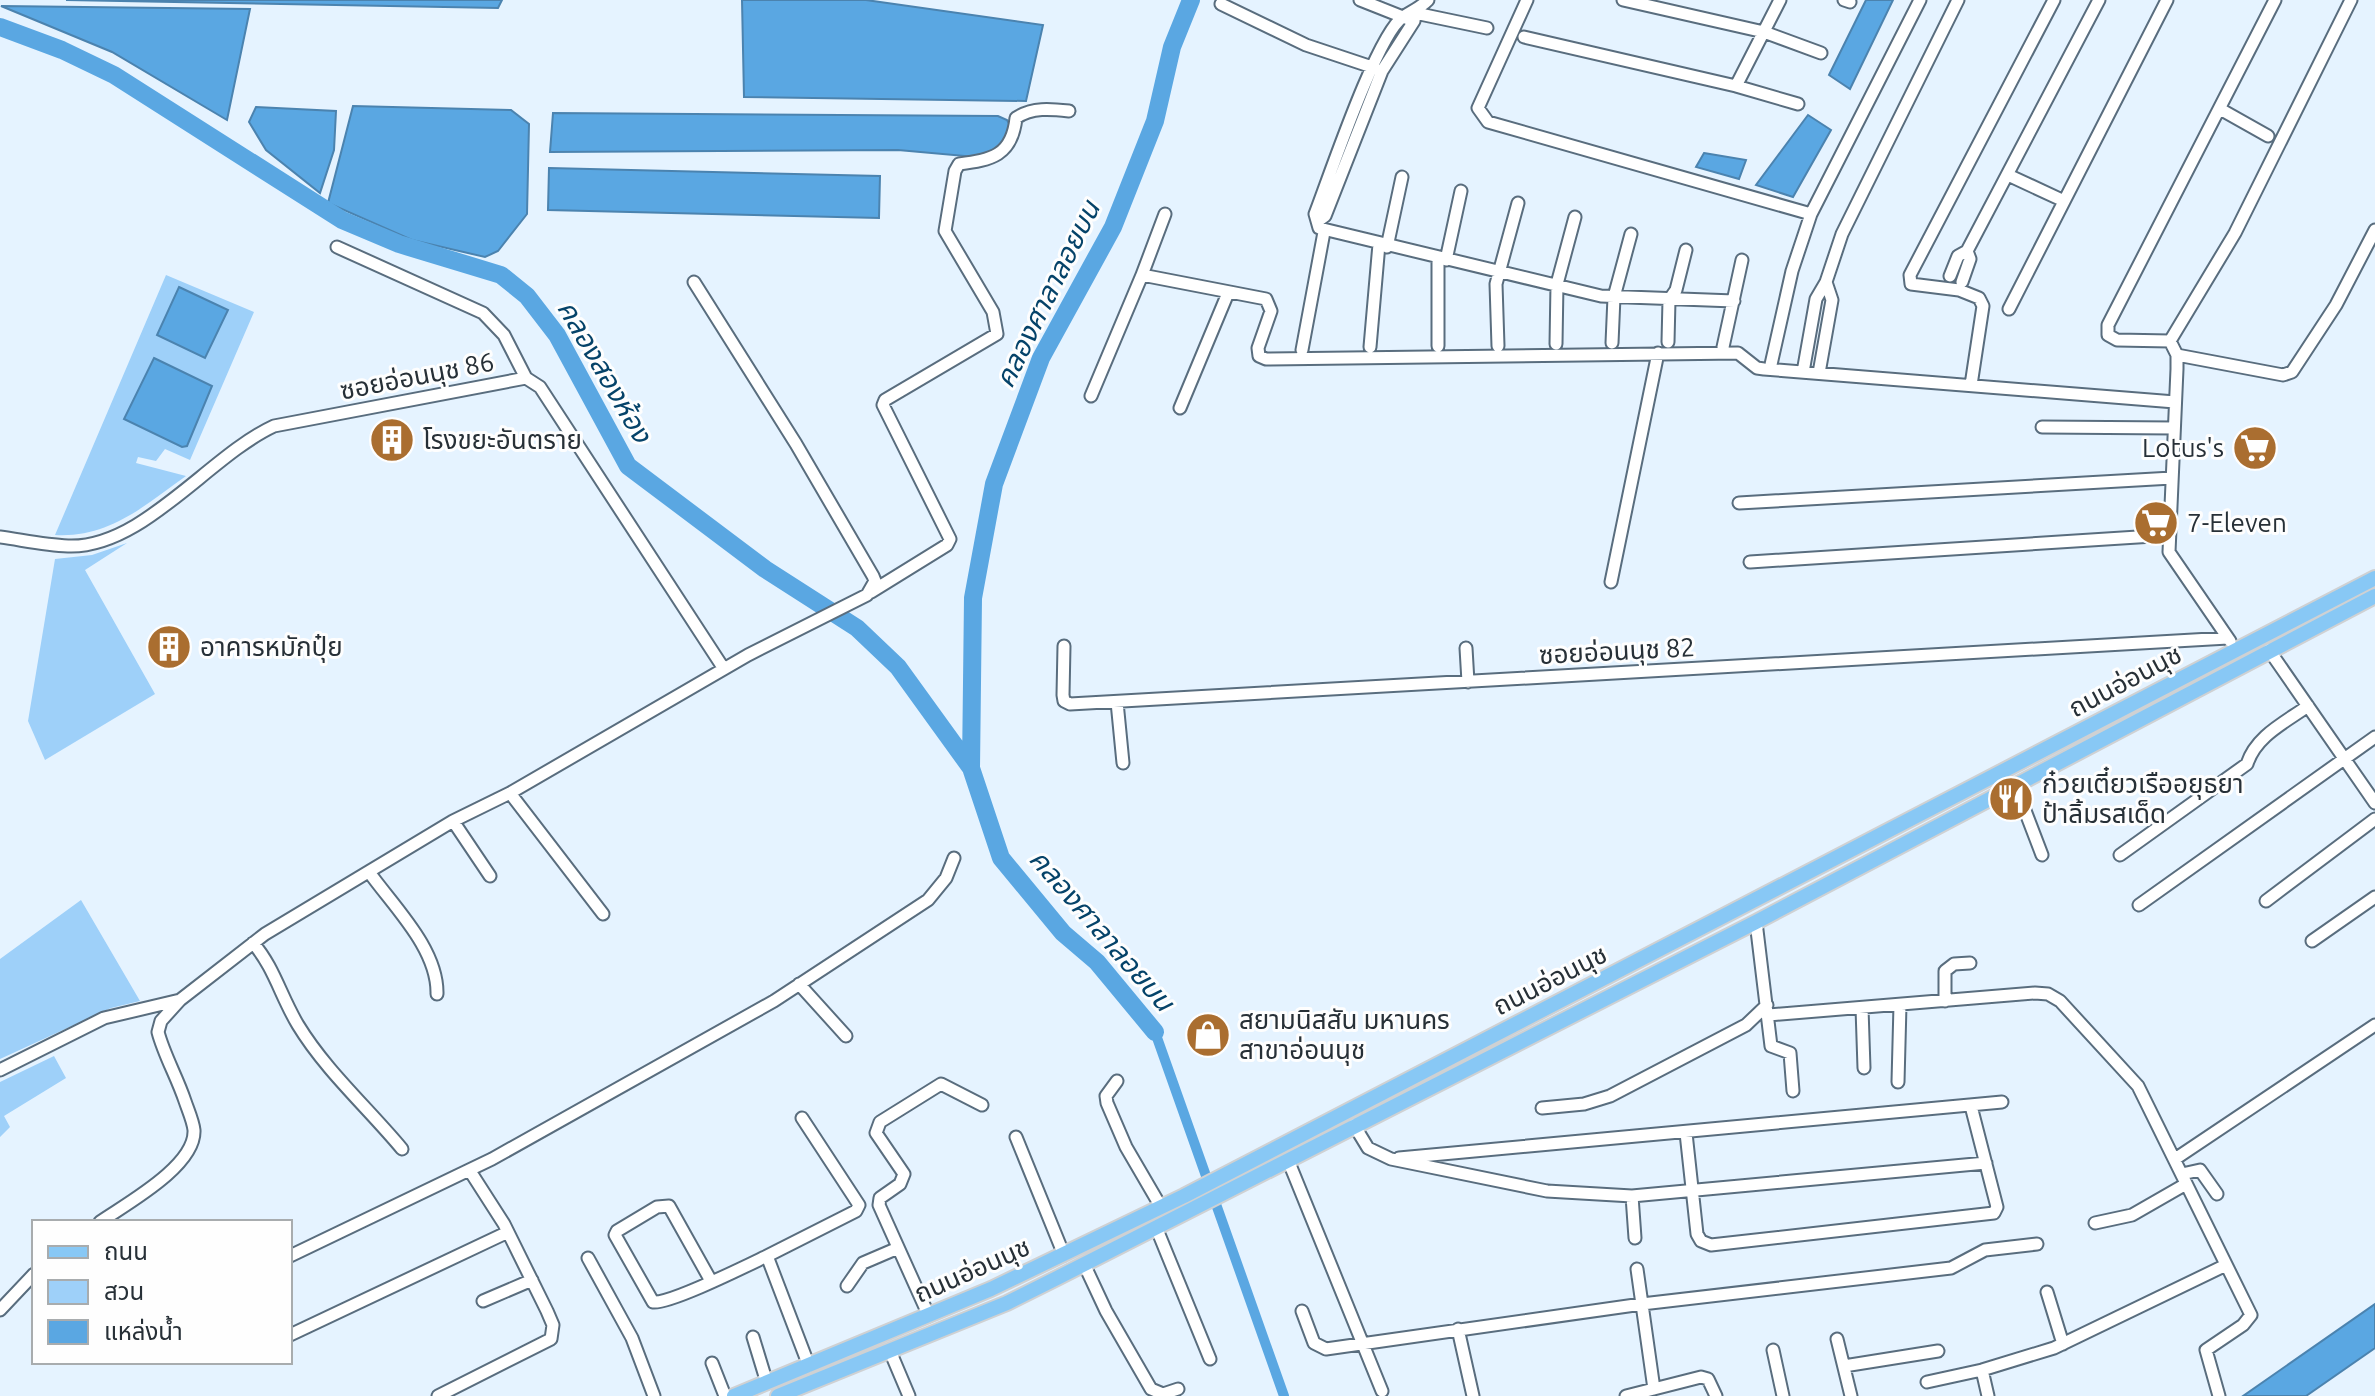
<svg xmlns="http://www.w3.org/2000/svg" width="2375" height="1396" font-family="Ubuntu,'Noto Sans Thai',sans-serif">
<rect width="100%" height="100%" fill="#e5f3ff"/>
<path fill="#9ed0f9" d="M166,275L254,312L190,460L165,449L156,461L138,457L136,463L186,476C144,506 109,538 55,535Z
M127,543L85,570L155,694L45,760L28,721L55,559L92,555Z
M81,900L140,1001L111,1008L0,1059V959Z
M54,1056L66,1078L4,1116L10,1127L0,1137V1082Z"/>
<path fill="#5aa7e2" stroke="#4b83af" stroke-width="2" d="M66,0H502L498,8Z
M742,0H866L1043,25L1026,101L744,97Z
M1866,0H1893L1850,89L1829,75Z
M1,6L250,9L227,120L112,52Z
M353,106L511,110L529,124L527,214L498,251L485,257L412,240L328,203Z
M256,107L336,111L334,150L320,193L266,150L249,122Z
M553,113L998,116L1007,120L1012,129L998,159L898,150L550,152Z
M1808,115L1831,130L1793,197L1756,185Z
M1704,153L1746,160L1739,179L1696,167Z
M549,168L880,176L879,218L548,210Z
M179,287L228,310L205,358L157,335Z
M154,358L212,386L187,446L182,447L124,419Z
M2375,1304V1348L2306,1396H2243Z"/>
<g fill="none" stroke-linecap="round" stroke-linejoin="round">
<path stroke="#5aa7e2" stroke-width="10" d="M1155,1032L1284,1396"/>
<path stroke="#5aa7e2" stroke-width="18" d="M0,27L62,50L114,75L342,220L399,244L501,275L527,296L557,335L628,466L765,569L857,628L898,667L971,768
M1155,1032L1097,962L1063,933L1001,858L971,768L973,598L994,484L1041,358L1113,227L1155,121L1172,47L1191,0"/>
<g stroke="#596d7e" stroke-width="15">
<path id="minor" d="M1360,0L1408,19
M1428,0C1420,8 1412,11 1403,17C1377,34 1329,178 1315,214L1319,228L1601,296L1734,301
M1527,0L1478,108L1488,122L1811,214L1792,271L1770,369
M1623,0L1764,32L1821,53
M1844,0L1850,2
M1221,4L1306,45L1375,68
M1415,13L1487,28
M1524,37L1736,86L1780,0
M1736,86L1798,104
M2220,109L2268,136
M2008,175L2064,201
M1165,214L1142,275L1266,299L1271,311L1258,348L1259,356L1266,359L1738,353L1757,368L1764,369L2175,402
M1811,214L1920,0
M1318,221L1325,216L1382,71L1414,21L1415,13
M337,247L483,313L504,335L526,378
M1387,247L1402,177
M1446,260L1461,191
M1950,276L1958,256L1967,251L2099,0
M1962,282L1970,259L1967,251
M2009,309L2167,0
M2170,341L2117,340L2108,335V325L2275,0
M1668,342L1669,300L1676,290L1686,250
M1612,343L1614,297L1631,234
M1556,344L1557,284L1575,217
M1438,346V259
M1498,346L1496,284L1518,203
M1370,347L1379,244
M1723,347L1742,260
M1302,350L1324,232
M2177,355L2283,375L2292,372L2336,305L2375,230
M1803,372L1816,299L1826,282L1842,234L1958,0
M1819,373L1832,300L1826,282
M1971,385L1983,306L1979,298L1959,290L1911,284L1910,275L2054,0
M1091,396L1142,275
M1180,408L1228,293
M2042,427L2174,428
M1739,503L2172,478
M0,537C22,540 45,545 68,546C142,549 209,456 274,426L526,378L540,387L724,669
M1750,562L2169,535
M1611,582L1658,353
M871,592L947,545L950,539L883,405L885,400L997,334L993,312L945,231L955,171L959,164C991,160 1012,156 1016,118C1032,107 1051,109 1069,111
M2230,641L2169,552L2177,369V355L2170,341L2235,233L2351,0
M1064,646L1063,695L1064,701L1070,704L2228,638
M1466,648L1468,682
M2269,650L2375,803
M1117,702L1123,763
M2016,787L2042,855
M510,793L603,914
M453,821L490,876
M2120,855L2247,764C2256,736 2284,723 2308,706
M369,872C394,907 438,949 437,994
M2266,901L2375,819
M2139,905L2375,737
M1756,922L1771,1046L1790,1053L1793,1091
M2312,941L2375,897
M253,943C274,967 281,997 298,1025C326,1071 368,1108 402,1149
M799,984L846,1036
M1945,1001V971L1954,964L1970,963
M1862,1008L1864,1068
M1769,1015L2035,993L2048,994L2060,1001L2138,1086L2251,1315L2243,1325L2206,1350L2219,1396
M0,1070L104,1018L180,1000L265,934L453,821L510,793L748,655L867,595L875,581L873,576L796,444L694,282
M1117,1081L1106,1096L1107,1103L1126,1147L1161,1207
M1898,1082L1900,1005
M1542,1108L1584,1104L1610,1096L1746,1025L1767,1005
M802,1118L859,1205L856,1211L767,1256L809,1366
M1354,1125L1368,1148L1391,1159L1547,1191L1632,1196L1986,1163
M1686,1133L1697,1234L1701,1241L1711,1245L1994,1213L1997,1207L1971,1106
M1016,1137L1064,1255
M1399,1158L2002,1102
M2175,1159L2375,1025
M1288,1160L1382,1391
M2182,1174L2200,1170L2217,1194
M1632,1196L1635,1238
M100,1222C126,1204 196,1166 194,1130C193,1121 188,1110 185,1101C177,1077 164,1055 158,1032L161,1021L180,1000
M2095,1223L2132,1215L2186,1184
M1156,1227L1210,1359
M290,1256L492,1159L774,1001L928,900L946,878L954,858
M588,1258L632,1338L654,1396
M1084,1264L1106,1311L1151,1389L1163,1394L1178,1389
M1637,1269L1654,1389
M711,1281L669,1206L657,1207L617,1231L615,1235L653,1302C670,1304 746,1266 767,1256
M847,1286L863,1263L898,1248
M2047,1292L2063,1344
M483,1301L532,1280
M0,1310L34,1274
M1302,1311L1314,1343L1326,1349L1642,1304L1951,1268L1985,1250L2037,1244
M929,1316L879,1205L880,1198L900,1184L904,1174L876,1133L880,1122L941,1084L982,1105
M1458,1329L1473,1396
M290,1335L508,1232
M753,1337L767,1383
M1837,1339L1851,1396
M1773,1350L1783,1396
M890,1351L909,1396
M712,1363L725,1396
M1844,1366L1938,1351
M1982,1370L1988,1396
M1927,1382L1982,1370L2054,1348L2226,1265
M438,1396L551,1339L553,1325L547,1311L504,1224L470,1171
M1626,1396L1701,1377L1708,1379L1716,1396"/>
</g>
<g stroke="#cfd1d3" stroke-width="18">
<path id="major" d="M734,1396L991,1289L1184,1196L2375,578
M778,1396L1007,1303L1059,1277L1756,922L2375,596"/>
</g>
<use href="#minor" stroke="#fff" stroke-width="11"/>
<use href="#major" stroke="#88c8f5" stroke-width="14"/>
</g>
<defs>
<g id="building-disc" transform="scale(2.3)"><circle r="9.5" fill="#aa6e30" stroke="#fefefe"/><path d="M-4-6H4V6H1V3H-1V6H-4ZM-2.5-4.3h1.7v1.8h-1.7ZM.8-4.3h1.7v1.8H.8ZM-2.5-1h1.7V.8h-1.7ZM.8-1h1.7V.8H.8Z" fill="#fff"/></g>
<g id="supermarket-disc" transform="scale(2.3)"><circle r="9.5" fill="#aa6e30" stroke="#fefefe"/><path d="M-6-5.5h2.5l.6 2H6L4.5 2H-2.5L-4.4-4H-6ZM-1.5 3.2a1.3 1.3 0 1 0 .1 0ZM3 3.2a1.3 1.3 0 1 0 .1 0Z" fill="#fff"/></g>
<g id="restaurant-disc" transform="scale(2.3)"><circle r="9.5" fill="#aa6e30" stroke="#fefefe"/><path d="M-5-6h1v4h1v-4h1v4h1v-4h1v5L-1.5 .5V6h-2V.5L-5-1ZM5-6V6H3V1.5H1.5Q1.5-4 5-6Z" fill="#fff"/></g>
<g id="shop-disc" transform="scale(2.3)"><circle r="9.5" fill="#aa6e30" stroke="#fefefe"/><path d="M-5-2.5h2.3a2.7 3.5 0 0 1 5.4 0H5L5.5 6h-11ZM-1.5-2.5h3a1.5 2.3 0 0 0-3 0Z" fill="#fff"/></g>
</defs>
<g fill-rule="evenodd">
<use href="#building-disc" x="392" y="440"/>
<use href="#supermarket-disc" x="2255" y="448"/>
<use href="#supermarket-disc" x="2156" y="523"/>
<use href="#building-disc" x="169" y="647"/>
<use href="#restaurant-disc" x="2011" y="799"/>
<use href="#shop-disc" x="1208" y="1035"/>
</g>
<g text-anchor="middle" stroke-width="6" stroke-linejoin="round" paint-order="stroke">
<g font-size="26" fill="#273037" stroke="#fefefe">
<text transform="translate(417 376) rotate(-11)" y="9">ซอยอ่อนนุช 86</text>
<text transform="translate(1617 651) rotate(-3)" y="9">ซอยอ่อนนุช 82</text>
<text transform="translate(2125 681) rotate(-28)" y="9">ถนนอ่อนนุช</text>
<text transform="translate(1550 980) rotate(-27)" y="9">ถนนอ่อนนุช</text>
<text transform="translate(972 1270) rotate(-24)" y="9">ถนนอ่อนนุช</text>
</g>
<g font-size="26" fill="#273037" stroke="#fefefe" text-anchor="start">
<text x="423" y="449">โรงขยะอันตราย</text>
<text x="2224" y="457" text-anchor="end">Lotus's</text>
<text x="2187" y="532">7-Eleven</text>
<text x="200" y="656">อาคารหมักปุ๋ย</text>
<text x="2042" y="793">ก๋วยเตี๋ยวเรืออยุธยา<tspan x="2042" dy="30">ป้าลิ้มรสเด็ด</tspan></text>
<text x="1239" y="1029">สยามนิสสัน มหานคร<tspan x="1239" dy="30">สาขาอ่อนนุช</tspan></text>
</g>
<g font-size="28" font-style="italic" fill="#054369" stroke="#fefefe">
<text transform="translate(1047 294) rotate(-64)" y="10">คลองศาลาลอยบน</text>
<text transform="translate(605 371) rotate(60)" y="10">คลองสองห้อง</text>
<text transform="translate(1102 930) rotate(49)" y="10">คลองศาลาลอยบน</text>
</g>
</g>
<rect x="32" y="1220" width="260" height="144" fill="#fefefe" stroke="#a8acae" stroke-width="2"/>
<rect x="48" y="1246" width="40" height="12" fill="#88c8f5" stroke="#a8acae" stroke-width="2"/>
<text x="104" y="1260" font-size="24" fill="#273037">ถนน</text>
<rect x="48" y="1280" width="40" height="24" fill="#9ed0f9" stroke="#a8acae" stroke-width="2"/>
<text x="104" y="1300" font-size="24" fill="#273037">สวน</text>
<rect x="48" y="1320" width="40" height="24" fill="#5aa7e2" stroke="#a8acae" stroke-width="2"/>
<text x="104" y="1340" font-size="24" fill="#273037">แหล่งน้ำ</text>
</svg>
